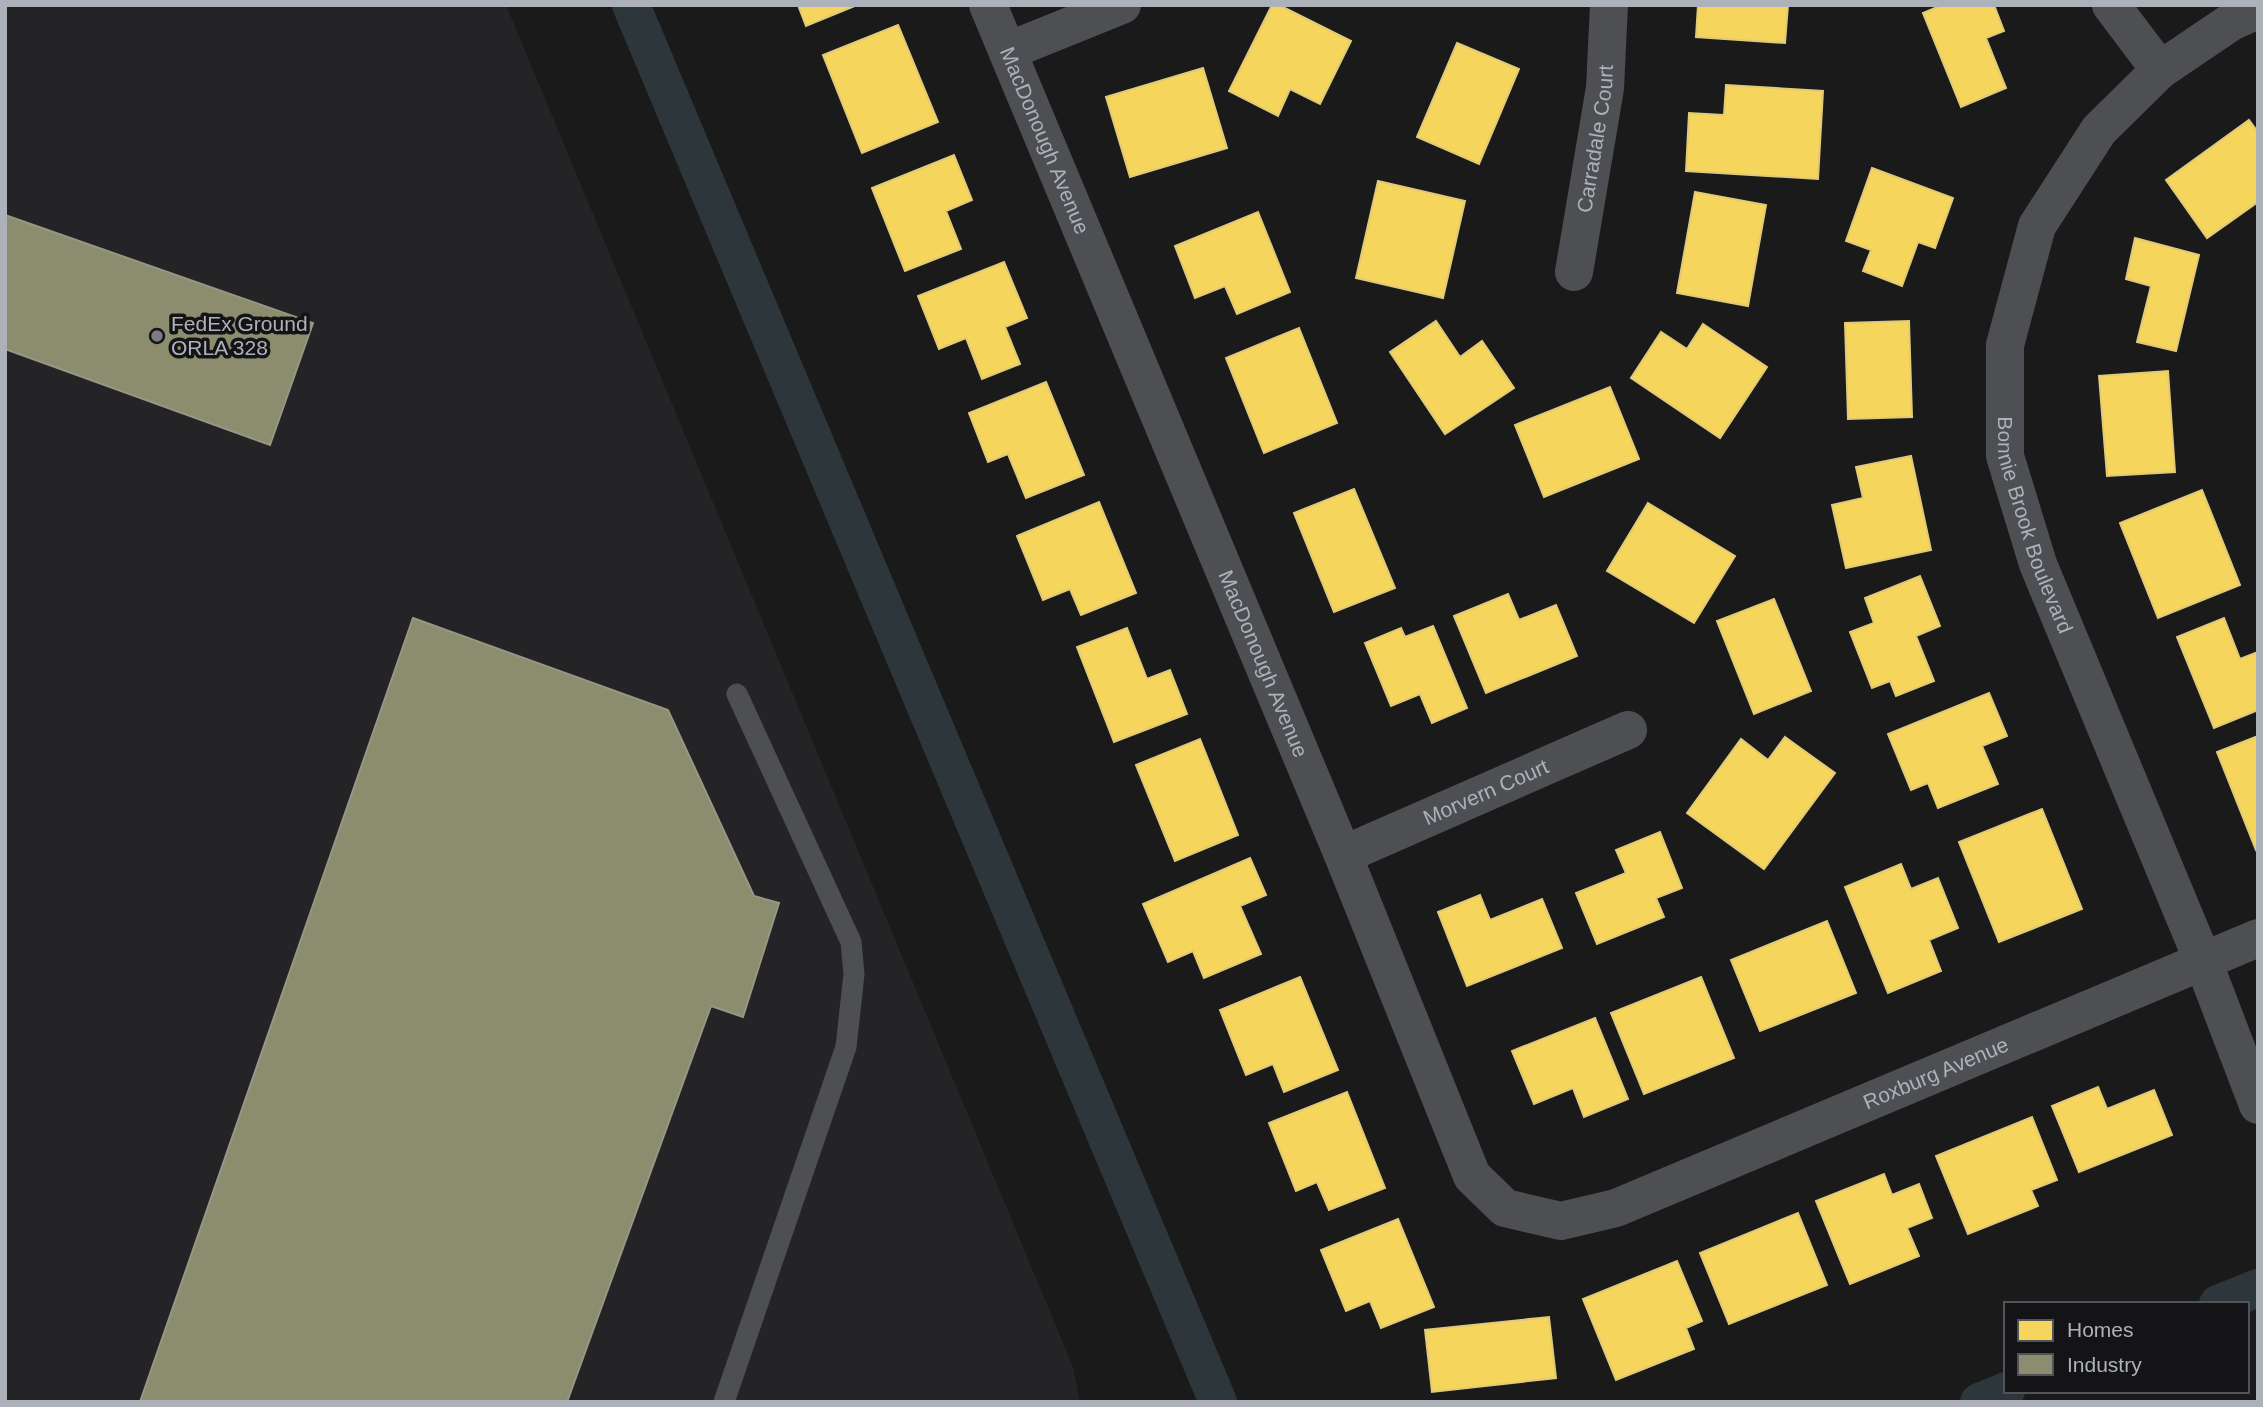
<svg xmlns="http://www.w3.org/2000/svg" width="2263" height="1407" font-family="Arial,sans-serif">
<rect width="100%" height="100%" fill="#1a1a1a"/>
<path fill="#242426" d="M5,5H506L1073,1367L1080,1402H5Z"/>
<path fill="#f6d55c" stroke="#e0ca78" stroke-width="2" d="M798,5H857L806,26Z
M1272,5H1279L1351,41L1320,104L1290,89L1278,116L1229,91Z
M1698,5H1788L1785,43L1696,37Z
M1942,5H1994L2004,31L1986,38L2006,88L1961,107L1923,13Z
M898,25L938,122L862,153L823,55Z
M1457,43L1519,69L1479,164L1417,137Z
M1203,68L1227,148L1130,177L1106,97Z
M1726,85L1823,91L1818,179L1686,171L1689,113L1724,115Z
M2249,120L2258,132V202L2207,238L2166,180Z
M954,155L972,200L946,211L961,249L905,271L872,188Z
M1872,168L1953,198L1935,248L1918,242L1902,286L1863,271L1871,250L1846,241Z
M1378,181L1465,201L1443,298L1356,278Z
M1695,192L1766,205L1748,306L1677,293Z
M1258,212L1290,292L1237,314L1225,286L1195,298L1175,246Z
M2135,238L2199,255L2176,351L2137,342L2151,286L2126,279Z
M1004,262L1027,318L1005,327L1020,364L982,379L966,338L939,349L918,296Z
M1436,321L1460,357L1482,341L1514,388L1445,434L1390,352Z
M1909,321L1912,417L1848,419L1845,323Z
M1703,324L1767,367L1720,438L1631,378L1661,332L1687,349Z
M1299,328L1337,423L1264,453L1226,358Z
M2168,371L2175,472L2107,476L2099,376Z
M1046,382L1084,475L1026,498L1008,454L988,462L969,413Z
M1610,387L1639,459L1544,497L1515,425Z
M1911,456L1931,550L1846,568L1832,505L1863,498L1856,467Z
M1354,489L1395,588L1334,612L1294,513Z
M2202,490L2240,585L2158,618L2120,523Z
M1099,502L1136,593L1081,615L1070,589L1043,600L1017,536Z
M1648,503L1735,556L1694,623L1607,571Z
M1920,576L1940,626L1916,636L1934,681L1896,696L1890,681L1872,688L1850,632L1874,623L1865,598Z
M1508,594L1519,620L1556,605L1577,656L1486,693L1454,616Z
M1774,599L1811,691L1754,714L1717,621Z
M2224,618L2240,659L2258,652V710L2214,728L2177,637Z
M1433,626L1467,708L1432,723L1420,694L1391,706L1365,643L1401,628L1405,637Z
M1127,628L1147,679L1170,670L1187,714L1114,742L1077,647Z
M1989,693L2007,736L1982,746L1998,784L1938,808L1928,783L1911,790L1888,734Z
M2258,736V849L2256,850L2217,752Z
M1785,737L1835,773L1764,869L1687,813L1741,739L1768,760Z
M1200,739L1238,835L1175,861L1136,765Z
M2042,809L2082,909L1999,942L1959,842Z
M1660,832L1682,888L1656,898L1664,917L1597,944L1576,893L1626,873L1616,850Z
M1250,858L1266,895L1240,906L1261,954L1204,978L1193,951L1168,962L1143,904Z
M1901,864L1911,889L1938,878L1958,928L1929,940L1941,971L1888,993L1845,887Z
M1480,895L1490,920L1542,899L1562,948L1467,986L1438,912Z
M1827,921L1856,993L1760,1031L1731,960Z
M1300,977L1338,1070L1284,1092L1273,1064L1246,1075L1220,1010Z
M1701,977L1734,1058L1644,1094L1611,1013Z
M1595,1018L1628,1099L1584,1117L1573,1088L1534,1104L1512,1051Z
M2098,1087L2107,1109L2154,1090L2172,1135L2079,1172L2052,1106Z
M1347,1092L1385,1188L1329,1210L1317,1182L1296,1191L1269,1123Z
M2032,1117L2057,1180L2031,1190L2038,1206L1968,1234L1936,1156Z
M1884,1174L1892,1195L1919,1184L1932,1218L1907,1228L1919,1256L1850,1284L1816,1201Z
M1798,1213L1827,1285L1729,1324L1700,1253Z
M1398,1219L1434,1307L1381,1328L1370,1301L1346,1311L1321,1250Z
M1677,1261L1702,1321L1686,1328L1694,1349L1616,1380L1583,1299Z
M1549,1317L1556,1378L1432,1392L1425,1330Z"/>
<path fill="#8c8c6e" stroke="#969785" stroke-width="2" d="M5,215L313,323L270,445L5,349Z
M413,618L668,710L754,896L779,903L743,1017L711,1006L567,1402H140Z"/>
<g fill="none" stroke-linecap="round" stroke-linejoin="round">
<path stroke="#2d363b" stroke-width="38" d="M631,5L1218,1402
M2218,1304L2258,1288
M1979,1402L2006,1391"/>
<path stroke="#4e4f53" stroke-width="21" d="M724,1402L846,1047L854,974L851,942L737,694"/>
<g stroke="#4e4f53" stroke-width="38">
<path id="s1" d="M988,5L1343,855L1472,1176L1505,1208L1561,1221L1616,1208L2258,938"/>
<path d="M2111,5L2160,70"/>
<path id="s2" d="M2258,10L2231,22L2160,70L2099,130L2037,226L2005,345V456L2038,564L2203,961L2258,1105"/>
<path d="M1008,51L1122,5"/>
<path id="s3" d="M1574,272L1605,88L1609,5"/>
<path id="s4" d="M1343,855L1628,730"/>
</g>
</g>
<circle fill="#797c82" stroke="#141416" stroke-width="2.5" cx="157" cy="336" r="7"/>
<g text-anchor="middle" stroke-width="7" stroke-linejoin="round" paint-order="stroke">
<g font-size="21" fill="#acb1ba" stroke="#141416">
<text dy="7" stroke="none"><textPath href="#s3" startOffset="135">Carradale Court</textPath></text>
<text dy="7" stroke="none"><textPath href="#s1" startOffset="147">MacDonough Avenue</textPath></text>
<text dy="7" stroke="none"><textPath href="#s2" startOffset="623">Bonnie Brook Boulevard</textPath></text>
<text dy="7" stroke="none"><textPath href="#s1" startOffset="714">MacDonough Avenue</textPath></text>
<text dy="7" stroke="none"><textPath href="#s4" startOffset="156">Morvern Court</textPath></text>
<text dy="7" stroke="none"><textPath href="#s1" startOffset="1774">Roxburg Avenue</textPath></text>
</g>
<g font-size="21" fill="#acb1ba" stroke="#141416" text-anchor="start">
<text x="171" y="331">FedEx Ground<tspan x="171" dy="24">ORLA 328</tspan></text>
</g>
</g>
<rect width="2263" height="1407" fill="none" stroke="#acb1ba" stroke-width="14"/>
<rect x="2004" y="1302" width="245" height="91" fill="#141416" stroke="#515358" stroke-width="2"/>
<rect x="2018" y="1320" width="35" height="21" fill="#f6d55c" stroke="#515358" stroke-width="2"/>
<text x="2067" y="1337" font-size="21" fill="#acb1ba">Homes</text>
<rect x="2018" y="1354" width="35" height="21" fill="#8c8c6e" stroke="#515358" stroke-width="2"/>
<text x="2067" y="1372" font-size="21" fill="#acb1ba">Industry</text>
</svg>
